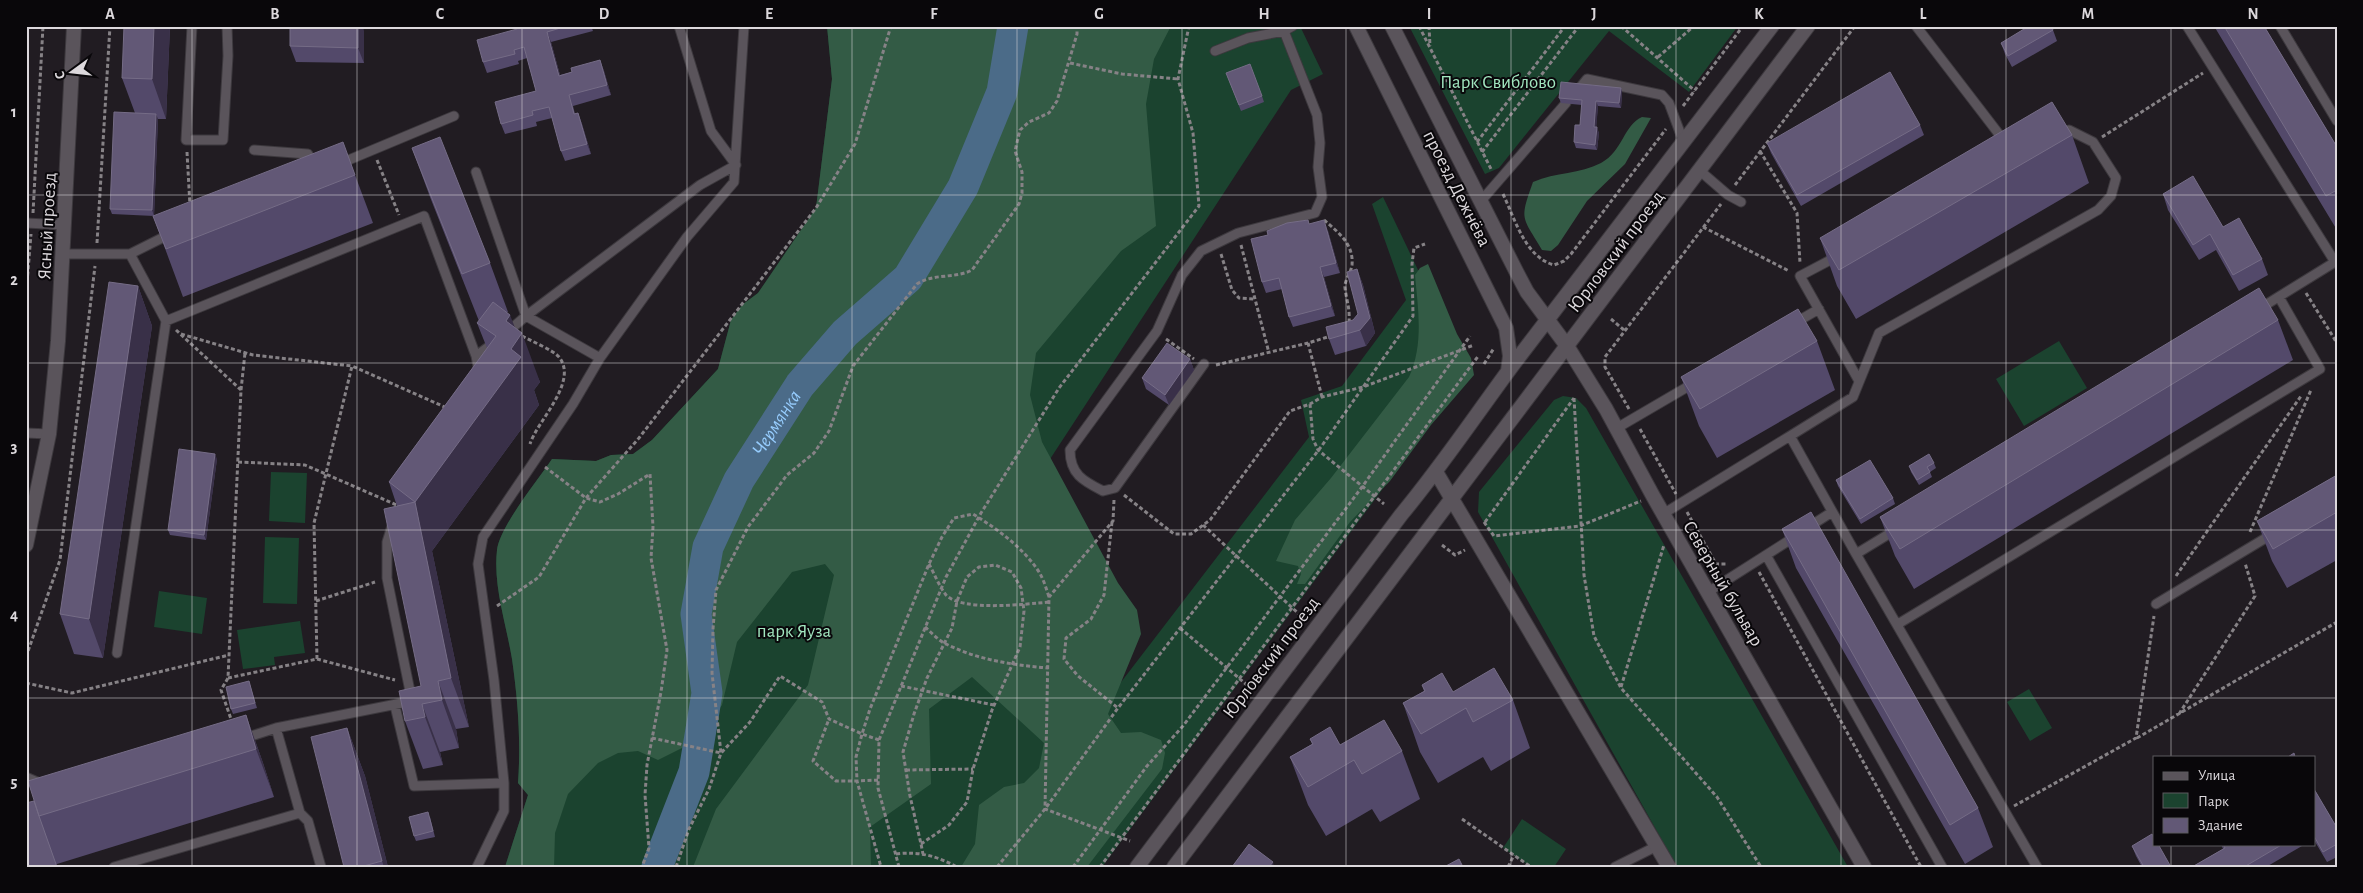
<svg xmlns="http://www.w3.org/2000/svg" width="2363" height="893" font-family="'Alegreya Sans',sans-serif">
<rect width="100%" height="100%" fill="#211c22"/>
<path fill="#1b432f" d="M827,26H1300L1323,74L1291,90L1007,525L1092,720L1309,437L1301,400L1342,386L1406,300L1372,204L1383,197L1468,374L1102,867H505L528,795L518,783C521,741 518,701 512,659C506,623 493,586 497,550C500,526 538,480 552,459L596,461L611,455L633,454L652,440L718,369L731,320L742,305L758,293L816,208L832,79Z
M1409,26H1738L1689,92L1609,31L1499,168L1485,174Z
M2059,341L2087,388L2024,426L1996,379Z
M1563,396L1576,398L1586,408L1848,867H1677L1478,512L1479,492L1554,400Z
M271,472L307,473L305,523L269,521Z
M265,537L299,538L297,604L263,603Z
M159,591L207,598L202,634L154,627Z
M300,621L305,653L274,657L275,665L243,669L237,630Z
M2029,689L2052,728L2030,741L2007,702Z
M1522,819L1566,849L1554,867H1531L1503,848Z"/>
<path fill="#335b45" d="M827,26H1171L1154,59L1146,104L1156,226L1121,251L1036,353L1030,395L1042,442L1118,583L1137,610L1141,634L1108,714L1121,733L1141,732L1161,740L1165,753L1162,769L1087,867H961L975,844L979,805L1004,787L1024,783L1039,768L1044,743L972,677L929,709L931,784L870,827L871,867H693L716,809L808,685L834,575L825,564L792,572L737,642L722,705L696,741L658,760L638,751L618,753L598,763L568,794L555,833L554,867H505L528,795L518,783C521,741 518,701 512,659C506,623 493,586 497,550C500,526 538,480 552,459L596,461L611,455L633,454L652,440L718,369L731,320L742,305L758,293L816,208L832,79Z
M1642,117L1651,118L1625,164L1587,201L1558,245L1551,251L1542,250C1522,216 1519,221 1533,182C1556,172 1580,174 1601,163C1623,151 1623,126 1642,117Z
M1428,264L1457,334L1471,358L1474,375L1431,425L1390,481L1350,522L1305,584H1297L1301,574L1298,566L1276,561L1295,520L1331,478L1409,377C1424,344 1418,309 1415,275L1420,268Z"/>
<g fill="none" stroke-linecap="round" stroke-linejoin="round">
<path stroke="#4b6b88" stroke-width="31" id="s1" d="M657,867L694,772L707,693L696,614L708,547L739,480L800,385L845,333L908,278L963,187L1002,92L1013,26"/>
<g stroke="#3d393e" stroke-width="11">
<path id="service" d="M192,26L186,140H223L228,56L227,26
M1916,26L2005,142
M2187,26L2335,262L2259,309
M2280,26L2337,121
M1284,31L1293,26
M1579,89L1587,79L1662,95L1669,103L1684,143
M254,150L308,154L313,165
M339,164L454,116
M1699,170L1728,195L1741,202
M476,172L526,316L700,185L736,165L711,131L679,26
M1481,201L1566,103
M26,223L65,225
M64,254H130L166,321L424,216L476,356
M130,254L170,234
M1838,256L1800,276L1859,381
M1793,324L1819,309
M505,334L526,316L600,358
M1204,364L1115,488L1103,491C1083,481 1070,474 1070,450L1157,331L1182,275L1201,251L1238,233L1315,213L1322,197L1318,167L1320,143L1317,115L1284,31L1248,38L1215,51
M479,372L476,356L495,342
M1617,428L1694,383
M26,433L49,434
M1663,514L1790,436
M1807,528L1832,512
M1897,529L1856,554L2037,867
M1856,554L1790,436L1853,397L1879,333L2098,210L2111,196L2116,178L2093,142L2069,130L2059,134
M1766,555L1942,867
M1708,592L1796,536
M2156,604L2274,533
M1898,624L2320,369L2279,297
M117,653L166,321
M395,706L414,786L504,783
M276,728L300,813
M242,739L276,728L412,701L387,578V542L393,523
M26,777L42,784
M114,867L300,813L308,821L321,867
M477,867L504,811V783L494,680L478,564L483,537L573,404L600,358L687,237L734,182L744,26
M1615,867L1657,846"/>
</g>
<g stroke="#3d393e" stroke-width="16">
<path id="tertiary" d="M26,545L49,434L58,341L74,26"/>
</g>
<g stroke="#3d393e" stroke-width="16">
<path id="secondary" d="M1356,26L1506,328L1510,356L1508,371
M1392,26L1517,273L1527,292L1567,346L1606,409L1653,496L1864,867
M1436,472L1669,867
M1137,867L1401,515C1441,467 1475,416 1512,366C1599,253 1686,140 1772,26
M1174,867L1808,26"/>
</g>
<path stroke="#868286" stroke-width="3" stroke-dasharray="4 2.5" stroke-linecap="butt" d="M1419,26L1492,171
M1429,26L1430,46
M1621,26L1695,91
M1658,57L1694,26
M1070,63L1122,74L1178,79
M1683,106L1743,26
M2102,137L2203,73
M1477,142L1565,26
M1760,151L1797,213L1800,263
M187,152L190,206
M1482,152L1579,26
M377,160L399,215
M1735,185L1855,26
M1503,194C1515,219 1525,257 1554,265L1564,261L1571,254L1666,129
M33,213L43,26
M1324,220C1338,232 1354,244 1352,265C1351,273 1344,281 1345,288C1347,303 1350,308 1349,323
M1703,227L1789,271
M97,243L110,26
M1241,245L1269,353
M1221,254L1232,290L1239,298L1255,299
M2306,293L2337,343
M26,295L31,234
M1611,319L1624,330
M176,330L241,390L228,678L221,690L232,722
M181,334L253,355L352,366
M522,336C531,341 553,350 559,357C579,382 537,421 530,444
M1166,339L1194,359
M1484,364L1494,348
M1216,365L1308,343
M241,390L245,353
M1322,397L1308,343L1331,336
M1574,398L1584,575L1594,636L1621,688L1717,797L1761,867
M1310,404L1313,439L1318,450L1384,504
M1629,409L1605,367V357L1721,204
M1640,429L1676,494
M238,462L305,465L399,506
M545,467L586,498L600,502L618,494L650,474L653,527L651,558L667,650L661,692L647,765L645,795L649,848L642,867
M1124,495L1174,534H1191L1210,520L1290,411L1310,404L1322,397L1363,387L1474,345
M1114,500L1113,521L1049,597L1045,809L1130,841
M1687,512L1716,564H1728
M1112,522L1104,595L1091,619L1066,638L1064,659L1078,676L1118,708
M1484,522L1494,536L1580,526L1641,501
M1485,522L1574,398
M1203,525L1300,615
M2250,532L2311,390
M1442,545L1455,555L1465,550
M929,564C934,573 939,586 946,595C962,612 1027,604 1049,602
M1759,572L1921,867
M2176,576L2301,396
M316,601L375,582
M497,606L539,577L586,498L639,438L816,208L855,144L891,26
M925,627C932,633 939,641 946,644C978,660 1013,665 1048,668
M1180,628L1247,685
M26,657L60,560L95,266
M317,659L314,523L352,366L447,408
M228,678L317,659L395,680
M26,683L72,693L229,655
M901,686L994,705
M1621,687L1664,545
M2179,714L2255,596L2245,563
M652,738L721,753L750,722L780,676L822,702L829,719L862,734L856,757L857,781H836L813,761L829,719
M2137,738L2337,622
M879,740L862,734L870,709L929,564L942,537L954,518L973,514C997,529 1021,546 1037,569C1043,577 1046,588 1049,597
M906,770L973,769
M878,780L857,781L881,867
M2014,806L2136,738L2154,616
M1462,819L1531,867
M921,844L949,825L967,802L973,769L992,710L1020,647L1024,611L1021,588L1012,572L995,565L979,567L967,577L957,601L952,628L927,678L914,714L903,752L910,796L921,844L923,854
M896,854C919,851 937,856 957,867
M676,867L689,829L709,789L721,753L712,673L713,629L716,590L748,527L787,475L814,453L829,431L853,366L917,284C933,273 955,279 972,270L1019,204L1022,193V172L1015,151L1020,130L1029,122L1049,113L1057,101L1077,34V26
M899,867L878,788L879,740L946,577L981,513L1059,388L1199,206L1193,133L1178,79L1189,26
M997,867L1045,809L1118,708L1321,447L1413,316L1412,264L1414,248L1425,244
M1073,867L1147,766L1183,726L1362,487L1470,336
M1100,867L1479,355
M1508,867L1514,855"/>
<use href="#service" stroke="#5a545b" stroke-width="9"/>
<use href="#tertiary" stroke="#5a545b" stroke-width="14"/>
<use href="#secondary" stroke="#5a545b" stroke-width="14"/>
</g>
<path fill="#53496a" d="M170,26L166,119H158L154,216L355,175L373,223L183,297L153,216H154L112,214L110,209L135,113L122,78Z
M517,26H591L593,31L551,42L560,75L572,72L600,60L604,71L611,95L573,106L575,114L578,113L582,124L591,154L565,161L561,151L552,118L536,122L537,126L505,134L501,124L536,91L527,58L518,61L519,64L487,73L483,62L517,29Z
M2214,26H2264L2337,147V230Z
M2053,30L2057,41L2012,67L2005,54L2001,43Z
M364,31V63L296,62L290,46Z
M1226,73L1262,96L1264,102L1241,111Z
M1621,88L1622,93L1621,108L1598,106L1596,127L1599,133L1597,150L1576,148L1574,142L1580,125L1582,105L1561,103L1559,98Z
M1920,125L1924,135L1801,206L1771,153L1767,143Z
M2072,135L2089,183L1856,319L1837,286L1820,238Z
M412,148L490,263L508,312H507L515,328L540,382L534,390L539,405L432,551L469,727L456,729L459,748L440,752L443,765L423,769L405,721L421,686L397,506L389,482L487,348L477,323L479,321L430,197Z
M2163,194L2223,227L2262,259L2268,275L2239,291L2216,250L2199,260L2168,210Z
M1309,224L1328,231L1340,273L1324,277L1335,316L1293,327L1289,317L1282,289L1266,293L1262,282Z
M1357,269L1363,285L1375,333L1366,346L1335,355L1329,339L1353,320L1358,314Z
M138,286L152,326L103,658L74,654L60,614Z
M2278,320L2293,360L1914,589L1895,556L1880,517Z
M1817,341L1835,390L1717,458L1699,426L1681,377Z
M1190,359L1194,370L1169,405L1146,389L1142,378Z
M217,459L206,540L170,535L168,530Z
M1934,463L1936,468L1930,472L1932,477L1919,485L1911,472L1909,466Z
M2337,475V560L2287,588L2272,561L2257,521Z
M1836,480L1893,498L1895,504L1861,524L1838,486Z
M1782,529L1978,808L1993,847L1965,864L1796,568Z
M249,681L257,708L233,714L231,709Z
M1422,685L1453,692L1513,700L1530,748L1491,771L1483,757L1438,783L1420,752L1403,703L1424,691Z
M246,715L263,763L274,797L57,864L26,867L34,801Z
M347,728L365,776L388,867H344Z
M1310,739L1340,745L1402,751L1420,799L1380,822L1372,809L1326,836L1308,805L1290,757L1312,744Z
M2314,789L2337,828V857L2327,862L2314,840Z
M430,817L435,837L416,841L414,836Z
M2221,844H2302V846L2266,867H2192L2223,849Z
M2132,846L2171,867H2142L2136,856Z"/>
<path fill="#393048" d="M154,26H170L166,119L152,79Z
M358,26H363L364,31V63L358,48Z
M547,32L551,42L563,86L559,76Z
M600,60L604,71L611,95L607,85Z
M1621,88L1622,93L1621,108L1619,103Z
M1596,101L1598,106L1596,132L1594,127Z
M578,113L582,124L591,154L587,144Z
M156,114L158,119L154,216L152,210Z
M1597,127L1599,133L1597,150L1595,145Z
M1324,220L1328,231L1340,273L1336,263Z
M1320,267L1324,277L1335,316L1331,306Z
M1357,269L1363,285L1375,333L1366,346L1360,330Z
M138,286L152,326L103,658L89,619Z
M510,315L519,338L522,333L540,382L534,390L539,405L432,551L469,727L451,678L415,502L511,349L506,321Z
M1190,359L1194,370L1169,405L1165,395Z
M215,454L217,459L206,540L204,535Z
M438,681L456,729L459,748L442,700Z
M422,704L440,752L443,765L425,717Z
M246,715L263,763L274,797L256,749Z
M347,728L365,776L388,867H384L382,861Z
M1273,862L1274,867H1269Z"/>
<path fill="#625876" stroke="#756c86" d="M124,26H154L152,79L122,78Z
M290,26H358V48L290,46Z
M517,26H567L547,32L559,76L572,72L571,68L600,60L607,85L569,95L574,114L578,113L587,144L561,151L549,107L532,111L533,115L501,124L495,102L536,91L524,47L514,50L515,54L483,62L477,40L517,29Z
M2029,26H2051L2053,30L2008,56L2001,43Z
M2224,26H2264L2337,147V190L2326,196Z
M1250,64L1262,96L1239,105L1226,73Z
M1890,72L1920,125L1797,195L1767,143Z
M1561,82L1621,88L1619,103L1596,101L1594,127H1597L1595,145L1574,142L1575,125H1580L1582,100L1559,98Z
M2052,102L2072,135L1839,270L1820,238Z
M114,112L156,114L152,210L110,209Z
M440,137L490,263L462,274L412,148Z
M343,142L355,175L166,249L153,216Z
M2193,176L2223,227L2239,218L2262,259L2233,275L2210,234L2193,245L2163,194Z
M1308,220L1309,224L1324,220L1336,263L1320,267L1331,306L1289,317L1279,278L1262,282L1251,239L1268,235L1267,231L1287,223Z
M1357,269L1370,318L1360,330L1329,339L1326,327L1353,320L1358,314L1347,272Z
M109,282L138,286L89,619L60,614Z
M2259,288L2278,320L1900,549L1880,517Z
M493,302L510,315L506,321L522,333L511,349L521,357L415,502L389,482L496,336L477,323Z
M1798,309L1817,341L1700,409L1681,377Z
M1167,343L1190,359L1165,395L1142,378Z
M179,449L215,454L204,535L168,530Z
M1929,454L1934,463L1927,467L1930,472L1917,480L1909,466Z
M1870,460L1893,498L1860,519L1836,480Z
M2337,475V512L2273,549L2257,521Z
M415,502L451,678L438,681L442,700L422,704L425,717L405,721L399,691L421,686L384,509Z
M1811,512L1978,808L1950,825L1782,529Z
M1494,668L1513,700L1473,722L1466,708L1421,734L1403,703L1425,691L1422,685L1442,673L1453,692Z
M249,681L255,703L231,709L226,687Z
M246,715L256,749L39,816L28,781Z
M1384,720L1402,751L1362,774L1354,760L1308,787L1290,757L1313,744L1310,739L1330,727L1340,745Z
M347,728L382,861L360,867H344L311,737Z
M2294,753L2295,757H2288Z
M2314,789L2337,828V844L2323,852L2314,836Z
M34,801L39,816L57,867H26V803Z
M428,812L433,831L414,836L409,817Z
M2152,834L2154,838V844H2158L2171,867H2144L2132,846Z
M1249,844L1273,862L1269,867H1232Z
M2223,844H2283L2244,867H2192L2225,848Z
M1459,859L1463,867H1444Z"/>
<path fill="none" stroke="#dcd8dc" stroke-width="1" stroke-opacity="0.55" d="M192,26V867M357,26V867M522,26V867M687,26V867M852,26V867M1017,26V867M1182,26V867M1346,26V867M1511,26V867M1676,26V867M1841,26V867M2006,26V867M2171,26V757M26,195H2337M26,363H2337M26,530H2337M26,698H2337M2171,844V867"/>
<g text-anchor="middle" stroke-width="4" stroke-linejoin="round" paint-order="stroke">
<g font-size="19" fill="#a1e6bf" stroke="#09070a">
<text x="1498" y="88">Парк Свиблово</text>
<text x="794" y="637">парк Яуза</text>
</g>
<g font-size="19" fill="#dcd8dc" stroke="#09070a">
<text transform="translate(1458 188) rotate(63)" y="7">проезд Дежнёва</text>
<text transform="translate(46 226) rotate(-87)" y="7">Ясный проезд</text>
<text transform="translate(1615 251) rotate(-53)" y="7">Юрловский проезд</text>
<text transform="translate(1724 583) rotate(60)" y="7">Северный бульвар</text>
<text transform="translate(1270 657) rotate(-53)" y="7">Юрловский проезд</text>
</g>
<g font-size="20" font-style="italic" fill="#96ccfd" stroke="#09070a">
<text dy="7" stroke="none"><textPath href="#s1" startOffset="472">Чермянка</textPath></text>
</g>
</g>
<rect width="2363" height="893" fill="none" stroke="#09070a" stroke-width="55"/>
<rect x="2153" y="756" width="162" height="90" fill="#09070a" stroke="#5d5b5e"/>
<rect x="2163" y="772" width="25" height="8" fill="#5a545b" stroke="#5d5b5e"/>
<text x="2198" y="780" font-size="15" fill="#dcd8dc">Улица</text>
<rect x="2163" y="793" width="25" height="15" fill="#1b432f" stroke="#5d5b5e"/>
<text x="2198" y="806" font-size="15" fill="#dcd8dc">Парк</text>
<rect x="2163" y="818" width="25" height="15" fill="#625876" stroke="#5d5b5e"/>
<text x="2198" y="830" font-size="15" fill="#dcd8dc">Здание</text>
<g transform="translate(72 72) rotate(255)" stroke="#09070a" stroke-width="4" paint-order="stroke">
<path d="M0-4L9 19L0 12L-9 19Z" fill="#dcd8dc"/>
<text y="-8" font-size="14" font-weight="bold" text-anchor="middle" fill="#dcd8dc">С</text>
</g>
<rect x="28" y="28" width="2308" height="838" fill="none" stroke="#dcd8dc" stroke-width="2"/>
<g font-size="16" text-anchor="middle" font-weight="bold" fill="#dcd8dc">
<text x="110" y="19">A</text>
<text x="275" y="19">B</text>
<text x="440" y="19">C</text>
<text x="604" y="19">D</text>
<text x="769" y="19">E</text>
<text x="934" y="19">F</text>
<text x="1099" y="19">G</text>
<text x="1264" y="19">H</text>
<text x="1429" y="19">I</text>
<text x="1594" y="19">J</text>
<text x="1759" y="19">K</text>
<text x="1923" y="19">L</text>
<text x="2088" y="19">M</text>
<text x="2253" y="19">N</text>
<text x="14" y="117">1</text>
<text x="14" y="285">2</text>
<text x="14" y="452">3</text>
<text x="14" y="620">4</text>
<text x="14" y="787">5</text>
</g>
</svg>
